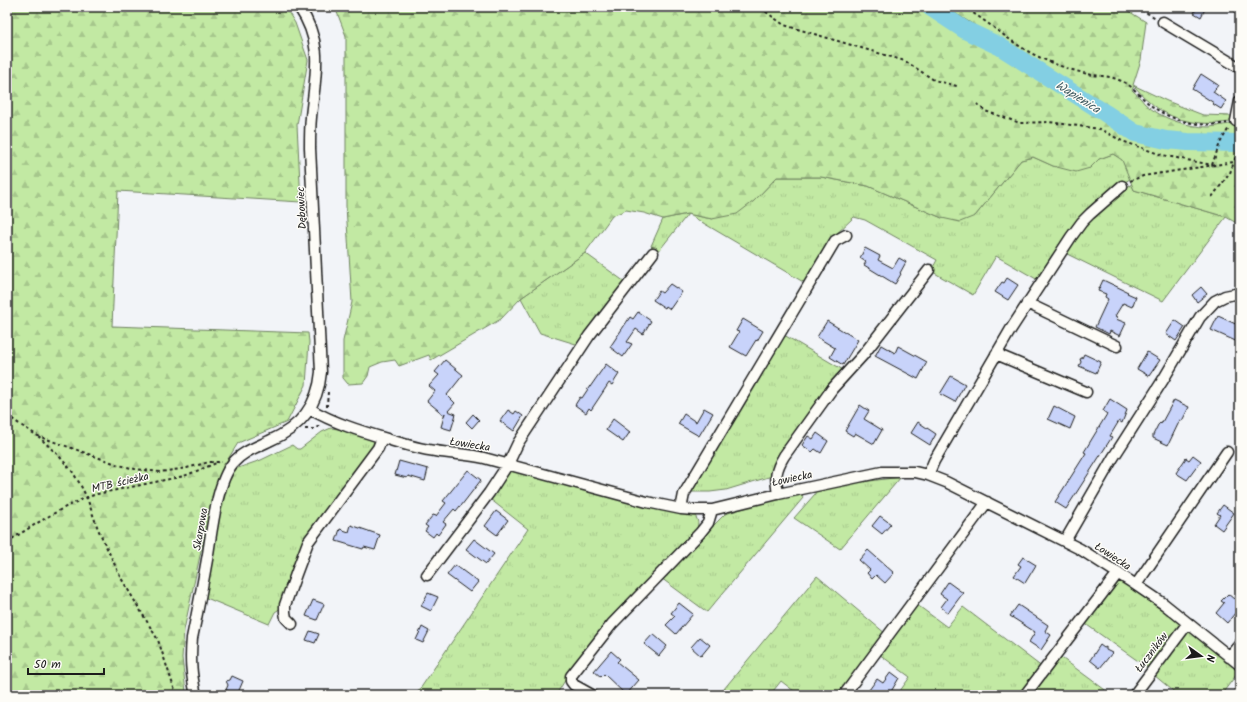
<svg xmlns="http://www.w3.org/2000/svg" width="1247" height="702" font-family="Kalam,sans-serif">
<defs>
<pattern id="grass-tufts" width="24" height="20" patternUnits="userSpaceOnUse"><rect width="24" height="20" fill="#c2e9a3"/><path d="M3 7l-1-3M5 7V3M7 7l1-3M15 17l-1-3M17 17v-4M19 17l1-3" fill="none" stroke="#a6c78c"/></pattern>
<pattern id="forest-firs" width="22" height="20" patternUnits="userSpaceOnUse"><rect width="22" height="20" fill="#c2e9a3"/><path d="M5 1l3.5 6h-7zM16 11l3.5 6h-7z" fill="#a6c78c"/></pattern>
</defs>
<rect width="100%" height="100%" fill="#f2f4f8"/>
<filter id="ink" filterUnits="userSpaceOnUse"><feTurbulence type="fractalNoise" baseFrequency=".025" numOctaves="2"/><feDisplacementMap in="SourceGraphic" scale="8" xChannelSelector="R" yChannelSelector="G"/><feConvolveMatrix kernelMatrix="1 2 1 2 8 2 1 2 1" color-interpolation-filters="sRGB"/></filter>
<g filter="url(#ink)">
<path fill="url(#grass-tufts)" stroke="#6f8260" d="M1113,154L1122,159L1130,179L1120,185L1038,280L996,256L973,295L931,271L937,260L865,220L854,217L830,240L805,283L688,214L658,252L651,246L663,219L687,214L712,219L754,201L777,177H821L868,186L942,218L975,216L1021,160L1033,157L1053,166L1090,168L1099,159Z
M1132,184L1134,190L1226,217L1163,301L1065,253L1085,224L1122,190Z
M585,253L625,282L579,345L540,333L521,298Z
M784,335L845,371L772,476L726,490L710,492H691Z
M331,428L338,429L374,441L373,447L304,541L281,608L275,612L269,624L204,597L221,504L229,480L235,469L261,460L292,445L297,449H300L322,432Z
M510,469L678,513L695,516C699,521 698,524 697,530L569,674L556,695H416L528,529L490,499Z
M901,477L840,549L794,518L815,494V490L854,483Z
M802,494L803,498L707,612L661,578L725,514L770,500Z
M817,576L886,634L839,695H799L781,681L770,695H719Z
M1118,579L1183,625L1151,670L1084,623Z
M916,604L947,627L963,607L1043,668L1022,695H897L910,677L879,654Z
M1191,630L1240,670L1221,695H1178L1154,675L1187,631Z
M1059,656L1112,695H1029Z"/>
<path fill="url(#forest-firs)" stroke="#6f8260" d="M7,7H285L295,23L308,60L297,125L301,202L118,191L112,326L308,333L309,342L306,385L287,422L238,443L223,467L211,504L184,630L182,658L186,692L184,695H7Z
M335,7H920L961,35L997,51L1101,117L1126,135L1139,140L1165,145L1187,147L1240,149V225L1226,217L1134,190L1122,160L1113,154L1099,159L1090,168L1076,172L1053,166L1033,157L1021,160L975,216L960,222L942,218L868,186L821,177H777L754,201L737,214L712,219L687,214L663,219L644,213L626,210L612,216L585,253L521,298L501,319L431,360L429,355L399,366L395,360L382,362L370,367L368,376L363,383L348,384L343,378V341L352,302L346,206V36Z
M945,7H1122L1146,22L1141,60L1133,85L1167,101L1203,115L1232,116L1230,122C1201,126 1171,122 1149,101C1143,97 1139,91 1134,86L1132,90C1137,94 1141,99 1145,104C1162,119 1187,127 1209,127C1219,126 1230,123 1240,124V137C1208,138 1162,140 1133,125C1125,121 1118,114 1110,109Z"/>
<g fill="none" stroke-linecap="round" stroke-linejoin="round">
<path stroke="#83cfe3" stroke-width="18" d="M930,7L965,30L999,46L1105,113L1135,133L1166,140L1188,142L1240,143"/>
</g>
<path fill="#c8d3fa" stroke="#1c1c1c" d="M1197,7H1206L1201,17L1194,13Z
M1201,74L1218,85L1213,92L1226,101L1221,109L1213,104L1214,103L1192,89Z
M865,248L880,256L878,260L893,268L899,258L906,262L900,273L901,274L895,284L864,265L866,262L860,258Z
M1007,278L1018,285L1008,300L995,292L1002,282L1004,283Z
M1103,280L1128,292L1127,293L1136,297L1132,307L1123,303L1115,316L1117,317L1116,319L1126,323L1120,336L1110,331L1109,334L1095,327L1108,299L1105,297L1106,294L1098,291Z
M670,284L682,292L670,309L666,306L665,308L653,300L659,291L662,293Z
M1201,287L1207,294L1197,302L1192,295Z
M638,312L651,321L643,334L636,329L627,342L632,344L623,357L610,347L630,317L633,319Z
M1218,316L1240,326V343L1211,330Z
M743,319L763,331L757,341L756,340L746,356L730,347L739,332L736,331Z
M1175,320L1185,327L1176,341L1166,334Z
M827,321L858,340L843,365L830,357L835,348L817,337Z
M881,345L895,353L898,346L927,362L918,379L875,356Z
M1147,352L1160,360L1149,376L1137,369Z
M1084,354L1101,362L1096,373L1079,366L1081,362L1080,359L1082,358Z
M445,360L463,375L447,395L455,403L448,411L456,414L451,430L441,427L445,413L444,415L427,401L435,391L429,386L439,375L435,372Z
M606,364L619,374L612,385L609,383L591,410L589,408L586,413L575,405L580,397L582,398L590,386V387Z
M951,376L965,384L955,402L940,394Z
M1110,399L1127,410L1122,423L1119,421L1110,436L1112,437L1066,509L1055,502L1086,453L1084,452L1107,414L1103,411Z
M1174,400L1189,407L1182,421L1180,420L1168,445L1153,438V435L1158,425L1160,423L1161,424Z
M860,405L869,411L864,419L882,430L874,444L855,433L853,436L845,431Z
M1054,406L1075,417L1070,429L1048,419Z
M704,408L713,413L699,436L678,424L684,414L696,422Z
M508,410L514,414L516,411L523,416L514,431L500,421Z
M473,414L479,420L472,428L466,422Z
M613,419L630,432L623,442L606,430Z
M918,422L936,434L930,445L911,433Z
M817,433L828,441L821,453L815,449L812,452L802,445L808,436L813,439Z
M1193,455L1201,461L1187,480L1176,473L1186,458L1189,460Z
M399,461L428,469L425,481L408,476L407,478L395,475Z
M468,470L481,480L461,506H460L456,511L454,509L443,522L446,524L438,535L436,533L433,537L425,531L428,527L425,525L433,515L436,516L446,503L443,501Z
M1223,505L1234,513L1222,530L1214,524L1220,515L1217,513Z
M496,511L508,520L497,535L485,526Z
M880,516L891,524L882,534L872,526Z
M351,525L380,535L375,550L364,547L363,549L336,541L340,529L349,532Z
M474,539L494,554L486,564L466,549Z
M868,550L894,573L885,583L876,575L872,579L867,573L870,570L859,560Z
M1023,557L1036,565L1025,583L1014,576L1021,566L1018,564Z
M455,565L478,582L470,592L447,575Z
M948,582L963,593L948,613L941,607L947,599L940,594Z
M1240,591V607L1227,623L1216,613L1224,603L1221,601L1228,594L1234,599Z
M428,593L438,597L431,611L421,606Z
M313,600L324,604L317,620L306,616Z
M679,603L693,614L676,634L666,625L675,616L671,613Z
M1018,605L1048,625L1045,631L1051,635L1041,650L1029,642L1035,632L1010,616Z
M422,627L429,631L423,643L416,640Z
M310,631L319,634L315,643L306,640Z
M653,634L667,646L659,656L644,644Z
M700,637L710,645L701,656L691,647Z
M1100,645L1104,648L1106,647V650L1112,653L1100,668L1090,660Z
M611,651L620,659L617,662L639,680L626,695L604,674L601,677L594,671Z
M891,672L899,678L889,695H876L869,690L877,679L883,683Z
M232,676L243,681L237,695L226,690L228,685L226,681L230,680Z"/>
<g fill="none" stroke-linecap="round" stroke-linejoin="round">
<g stroke="#1c1c1c" stroke-width="13">
<path id="minor" d="M1163,22L1240,68
M1236,121L1240,101
M1027,303L1117,346
M996,354L1086,392
M310,409C334,423 360,431 387,439C403,444 419,449 435,451C452,454 468,454 484,458L647,502L681,509L694,510H712L778,494L882,472H915L928,475L946,482L1080,549L1136,585L1164,604L1240,665
M928,475L934,461L1011,329L1071,237L1082,222L1090,214L1122,186
M778,494C775,477 775,471 784,456L832,389L863,355L929,270
M681,509L684,494L835,241L846,235
M1065,541L1113,458L1163,380L1200,317L1215,301L1225,296L1240,293
M427,575L489,493L508,464L518,443L589,336L653,253
M1136,585L1227,452
M292,624L286,618L285,612V605L296,574L308,542L378,448L382,438
M1229,657L1240,644
M196,695C191,674 190,659 192,638C198,610 203,582 208,554C212,529 217,482 233,463C242,452 257,447 269,441C300,428 318,406 321,372L310,148C310,138 310,127 311,117C315,75 325,45 299,7
M592,695L574,685L571,681V676L612,624L700,533L708,523L712,510
M844,695L987,502
M1025,695L1118,573
M1134,695L1188,623"/>
</g>
<path stroke="#1c1c1c" stroke-width="2" stroke-dasharray="3 3" stroke-linecap="butt" d="M762,7L766,12L784,25L905,61L934,80L957,86
M963,7C990,22 1011,44 1039,57C1055,65 1074,71 1092,75C1100,76 1110,76 1119,80C1131,84 1138,94 1147,102C1168,121 1199,128 1227,123
M1136,7L1156,18
M977,104L985,111L1020,123L1049,122L1100,129L1122,141L1162,155L1212,165
M1212,165L1220,143L1229,128
M1130,181L1143,176L1234,162L1240,144
M1212,197L1230,173L1234,162
M327,407V405L328,392
M7,415L22,426L38,436L119,465L135,469L160,472L187,468L209,462H222
M305,429H315L320,425
M38,436L59,456L72,471L80,484L87,498L98,529L121,578L158,640L174,688L178,695
M7,542C36,524 65,504 97,494L184,476L219,462"/>
<use href="#minor" stroke="#fdfcf7" stroke-width="10"/>
</g>
</g>
<g text-anchor="middle" stroke-width="3" stroke-linejoin="round" paint-order="stroke">
<g font-size="11" fill="#1c1c1c" stroke="#fdfcf7">
<text transform="translate(301 208) rotate(-93)" y="4">Dębowiec</text>
<text transform="translate(470 444) rotate(9)" y="4">Łowiecka</text>
<text transform="translate(792 478) rotate(-12)" y="4">Łowiecka</text>
<text transform="translate(120 482) rotate(-13)" y="4">MTB ścieżka</text>
<text transform="translate(200 529) rotate(-80)" y="4">Skarpowa</text>
<text transform="translate(1113 556) rotate(33)" y="4">Łowiecka</text>
<text transform="translate(1151 652) rotate(-53)" y="4">Łuczników</text>
</g>
<g font-size="12" font-style="italic" fill="#405b62" stroke="#fdfcf7">
<text transform="translate(1078 97) rotate(32)" y="4">Wapienica</text>
</g>
</g>
<rect width="1247" height="702" fill="none" stroke="#fdfcf7" stroke-width="24"/>
<rect x="12" y="12" width="1223" height="678" fill="none" stroke="#1c1c1c" stroke-width="1.5" filter="url(#ink)"/>
<g transform="translate(1201 656) rotate(104)" stroke="#fdfcf7" stroke-width="3" paint-order="stroke">
<path d="M0-3L7 15L0 10L-7 15Z" fill="#1c1c1c"/>
<text y="-6" font-size="11" font-weight="bold" text-anchor="middle" fill="#1c1c1c">N</text>
</g>
<path d="M28 668v6h76v-6" fill="none" stroke="#1c1c1c" stroke-width="2"/>
<text x="34" y="668" font-size="12" fill="#1c1c1c" stroke="#fdfcf7" stroke-width="3" paint-order="stroke">50 m</text>
</svg>
